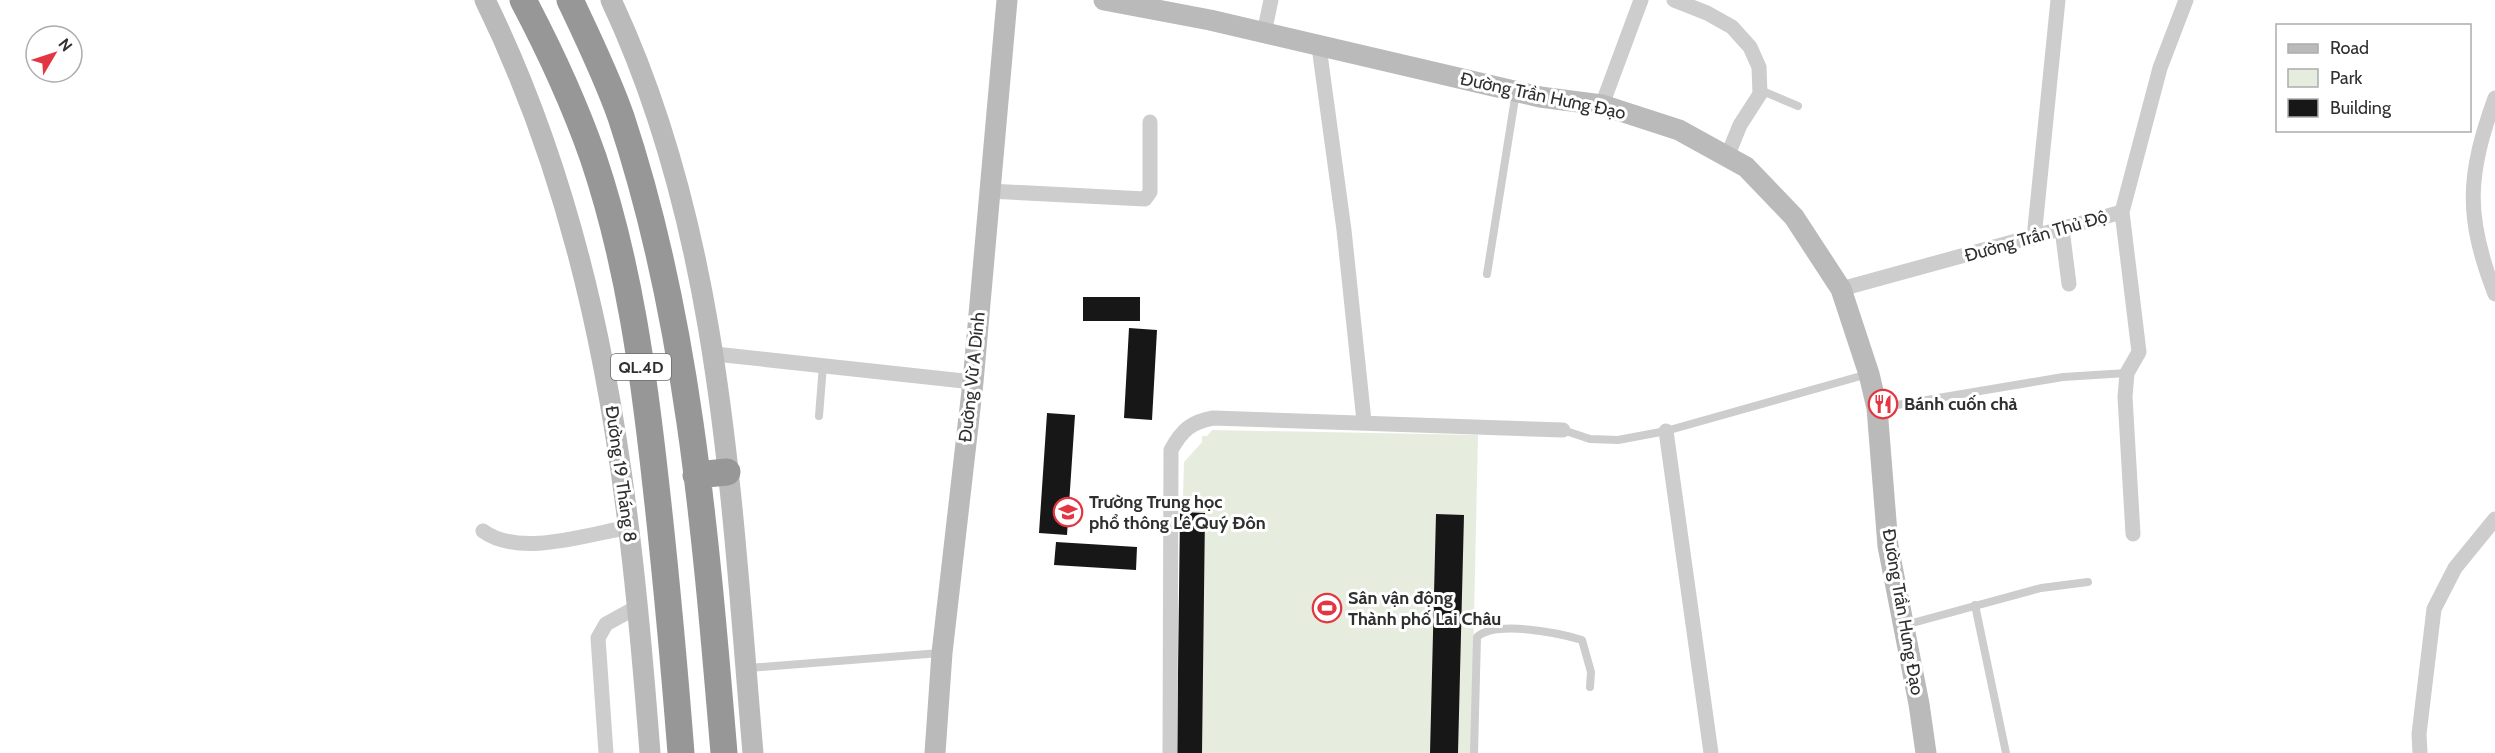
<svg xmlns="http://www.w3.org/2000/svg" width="2495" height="753" font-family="Cabin,sans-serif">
<rect width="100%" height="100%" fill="#fff"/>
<path fill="#e6eddf" d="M1212,430L1478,435L1471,753H1176L1184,462L1202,442V436H1207Z"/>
<path fill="#171717" d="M1083,297H1140V321H1083Z
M1129,328L1157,330L1152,420L1124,418Z
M1047,413L1075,415L1067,535L1039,533Z
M1180,512L1205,513L1202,753H1177Z
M1436,514L1464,515L1458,753H1430Z
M1056,542L1137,547L1136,570L1054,565Z"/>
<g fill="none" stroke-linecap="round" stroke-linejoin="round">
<path stroke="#cdcdcd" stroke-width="8" d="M1760,90L1798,106
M1487,274L1516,92
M1879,408L2063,377L2127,373
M819,416L823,365
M1563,430L1590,439L1618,440L1666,431L1868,374
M1975,605L2006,753
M1905,625L2041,588L2088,582
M749,668L940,653
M1474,753L1477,637C1496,620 1559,633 1582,640L1591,672L1590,687"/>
<path stroke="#cdcdcd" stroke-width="15" d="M1674,0L1707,13L1732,27L1750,47L1759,67L1760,94L1740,125L1727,157
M1264,33L1271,0
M1319,47L1344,230L1364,421
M2495,98C2467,176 2465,216 2495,294
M1602,105L1641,0
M989,191L1145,199L1150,192V122
M2122,212L2139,352L2127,373L2125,397L2133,534
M2062,229L2069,284
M2034,238L2058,0
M1841,289L2122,212L2160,68L2186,0
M715,354L973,382
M1666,431L1711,753
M483,531C520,558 588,534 630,527
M606,753L598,638L606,624L637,607
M1170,753L1171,450C1182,430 1191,422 1213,418L1563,430
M2420,753L2419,734L2434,609L2455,568L2495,519"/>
<path stroke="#bababa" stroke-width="21" d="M485,0C602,239 630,491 650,753
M611,0C721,234 731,499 753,753
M1104,0L1210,20L1540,97L1602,105L1679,130L1746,167L1794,217L1841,289L1869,374L1877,408L1888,546L1919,704L1926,753
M935,753L942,653L973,382L1007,0"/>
<path stroke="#979797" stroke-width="27" d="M523,0C550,51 574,103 593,157C629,263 644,376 656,486C666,575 674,664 681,753
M570,0C588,38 607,77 621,117C689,321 706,540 724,753
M696,475L727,472"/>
</g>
<defs>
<g id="restaurant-ring" transform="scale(1.5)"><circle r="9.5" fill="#fff" stroke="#e43542" stroke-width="1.5"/><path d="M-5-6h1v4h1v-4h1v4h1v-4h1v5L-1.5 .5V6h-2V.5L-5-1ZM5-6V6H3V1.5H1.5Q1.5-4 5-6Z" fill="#e43542"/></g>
<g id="school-ring" transform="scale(1.5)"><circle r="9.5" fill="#fff" stroke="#e43542" stroke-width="1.5"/><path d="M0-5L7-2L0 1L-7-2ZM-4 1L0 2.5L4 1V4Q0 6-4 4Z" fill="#e43542"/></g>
<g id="stadium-ring" transform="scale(1.5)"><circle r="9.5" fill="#fff" stroke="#e43542" stroke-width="1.5"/><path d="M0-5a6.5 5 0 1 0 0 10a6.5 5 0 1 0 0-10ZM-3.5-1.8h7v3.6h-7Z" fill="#e43542"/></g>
</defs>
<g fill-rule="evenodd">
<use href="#restaurant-ring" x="1883" y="404"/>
<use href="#school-ring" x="1068" y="512"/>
<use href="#stadium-ring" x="1327" y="608"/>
</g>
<g text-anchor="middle" stroke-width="6" stroke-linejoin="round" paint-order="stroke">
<rect fill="#fff" stroke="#6e6e6e" stroke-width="1.5" x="611" y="354" width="60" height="26" rx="4.5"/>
<g font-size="16" font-weight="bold" fill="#303030">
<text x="641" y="373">QL.4D</text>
</g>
<g font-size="18" fill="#303030" stroke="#fff">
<text transform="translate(1543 96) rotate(12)" y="6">Đường Trần Hưng Đạo</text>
<text transform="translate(2036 236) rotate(-16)" y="6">Đường Trần Thủ Độ</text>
<text transform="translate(972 377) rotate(-84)" y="6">Đường Vừ A Dính</text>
<text transform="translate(621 474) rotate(82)" y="6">Đường 19 Tháng 8</text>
<text transform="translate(1903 612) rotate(80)" y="6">Đường Trần Hưng Đạo</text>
</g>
<g font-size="18" font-weight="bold" fill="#303030" stroke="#fff" text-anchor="start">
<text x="1904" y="410">Bánh cuốn chả</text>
<text x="1089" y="508">Trường Trung học<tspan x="1089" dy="21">phổ thông Lê Quý Đôn</tspan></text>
<text x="1348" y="604">Sân vận động<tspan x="1348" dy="21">Thành phố Lai Châu</tspan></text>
</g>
</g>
<rect x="2276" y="24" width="195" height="108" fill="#ffffff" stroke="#acacac" stroke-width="1.5"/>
<rect x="2288" y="44" width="30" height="9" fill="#bababa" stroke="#acacac" stroke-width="1.5"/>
<text x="2330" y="54" font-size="18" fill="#303030">Road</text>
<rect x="2288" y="69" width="30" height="18" fill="#e6eddf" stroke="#acacac" stroke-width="1.5"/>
<text x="2330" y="84" font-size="18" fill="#303030">Park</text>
<rect x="2288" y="99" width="30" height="18" fill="#171717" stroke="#acacac" stroke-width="1.5"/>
<text x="2330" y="114" font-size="18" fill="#303030">Building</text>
<g transform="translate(54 54) rotate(51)"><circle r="28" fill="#ffffff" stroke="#acacac" stroke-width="1.5"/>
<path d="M0-4.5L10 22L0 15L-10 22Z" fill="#e43542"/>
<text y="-9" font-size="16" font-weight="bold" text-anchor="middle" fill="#303030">N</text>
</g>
</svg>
